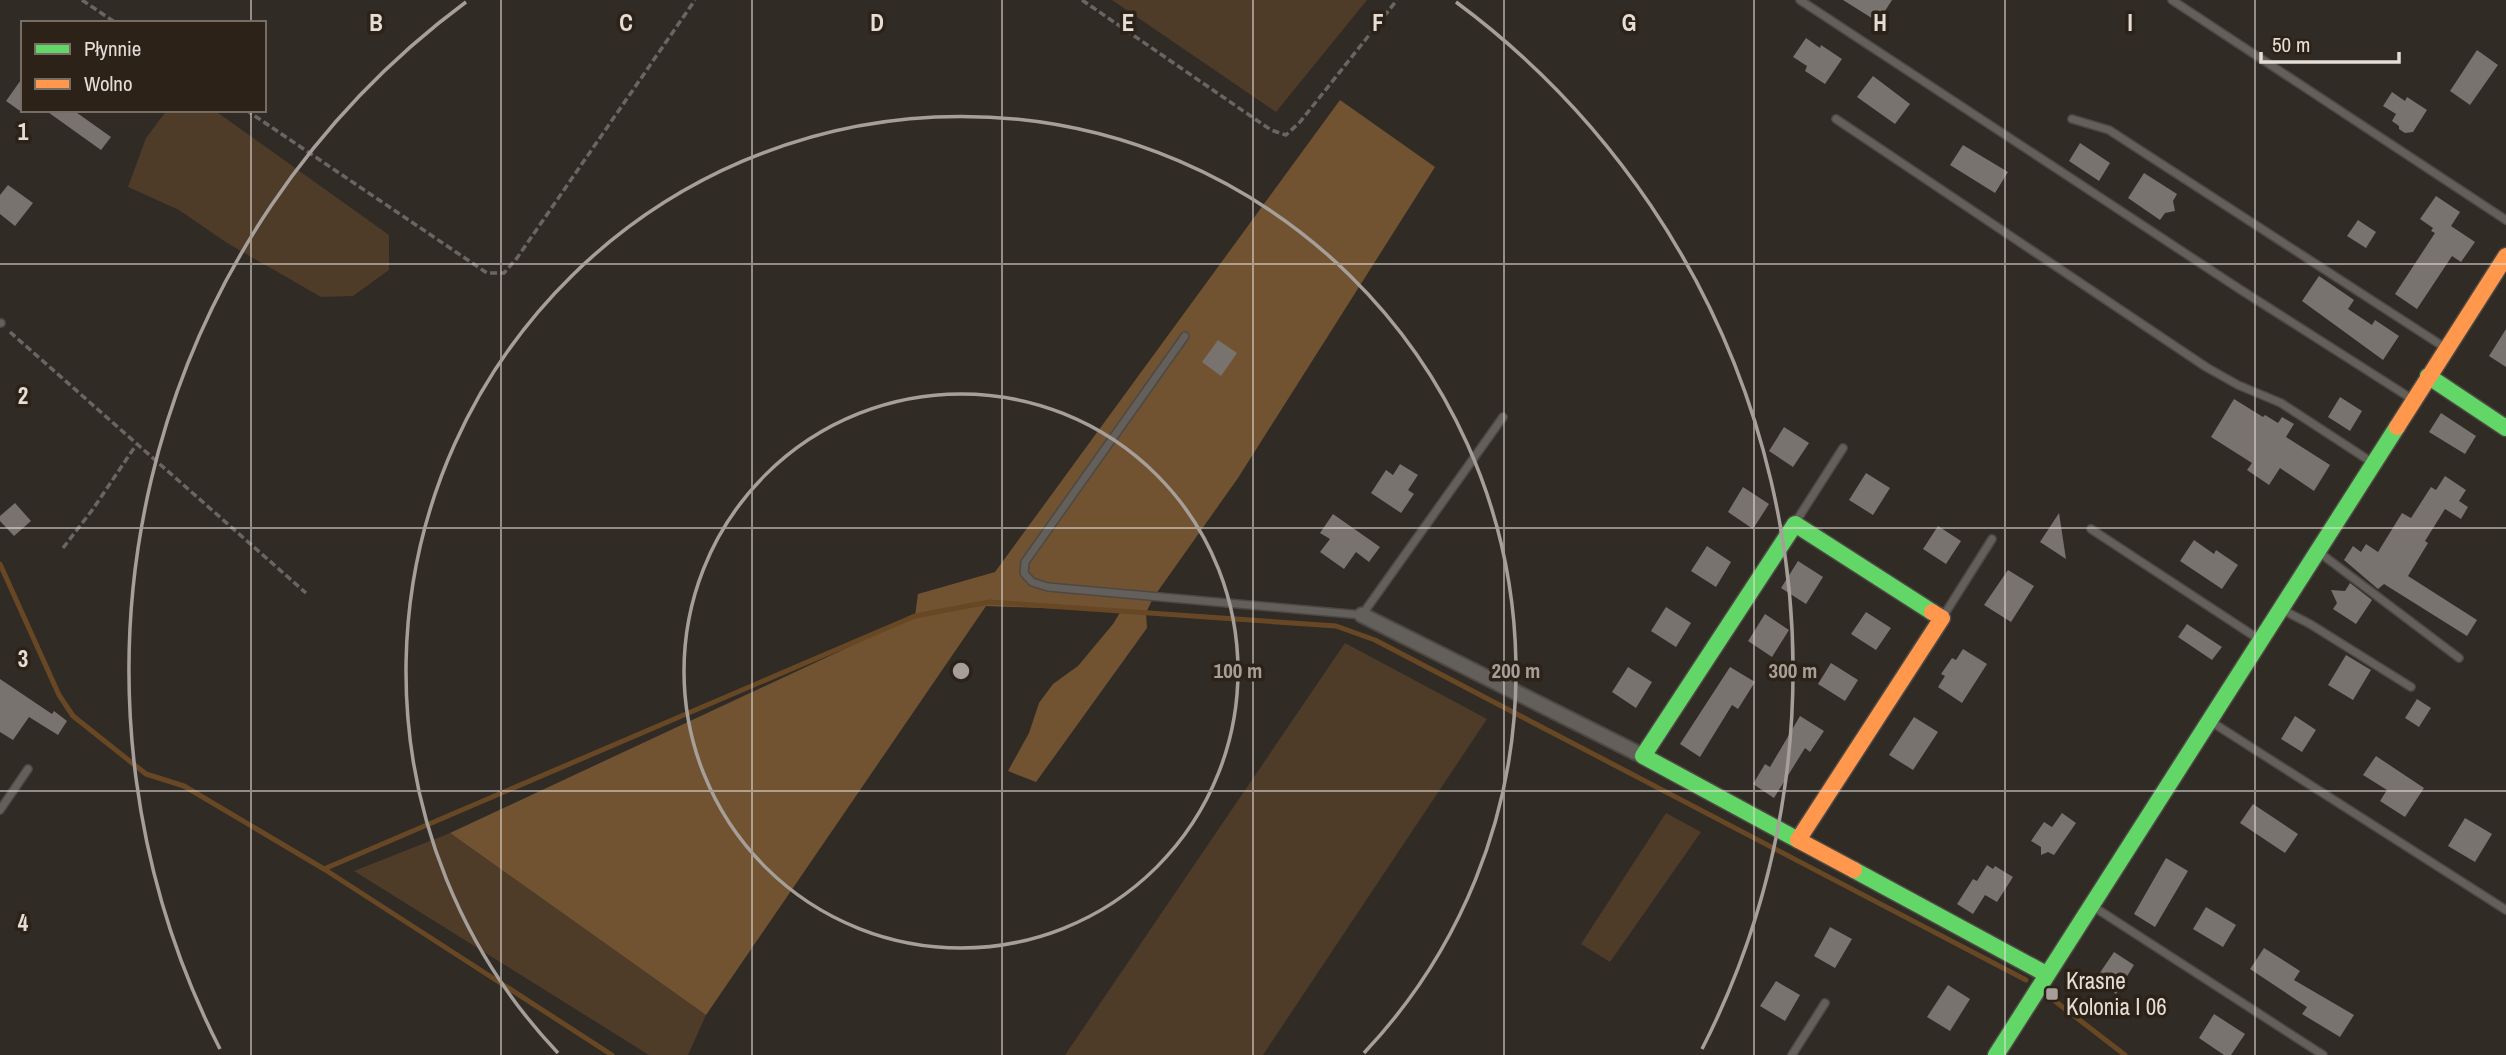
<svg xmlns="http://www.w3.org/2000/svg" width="2506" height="1055" font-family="'Archivo Narrow',sans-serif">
<rect width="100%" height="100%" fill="#312b26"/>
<path fill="#4e3b28" d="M1112,0H1367L1276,112Z
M167,110H214L389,235V270L353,296L321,297L227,243L179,210L128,187L146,138Z
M1345,643L1487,719L1263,1055H1065Z
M1666,813L1701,832L1610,962L1581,944Z
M450,833L706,1015L688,1055H649L354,871Z"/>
<path fill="#725331" d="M1340,100L1435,167L1238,478L1153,598L1146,613L1147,628L1036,782L1008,771L1029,733L1039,703L1053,684L1078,666L1113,624L1121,611L986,606L706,1015L450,833L915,616L918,594L995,572Z"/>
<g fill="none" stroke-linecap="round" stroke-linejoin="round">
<path stroke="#684824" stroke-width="5" d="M0,564L59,695L73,716L146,774L184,786L324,869L612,1055
M324,869L915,616L989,602L1336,626L1375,640L2026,980
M2051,998L2125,1055"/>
</g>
<path fill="#78736e" d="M1843,0H1892L1878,22Z
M1806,38L1820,48L1821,45L1842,59L1825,84L1805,71L1807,66L1793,57Z
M2477,50L2498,65L2470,105L2450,91Z
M1873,76L1910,104L1895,124L1857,97Z
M23,77V113L6,101Z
M2392,92L2405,101L2407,97L2427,110L2413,132L2405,133L2399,129V126L2392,121L2396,114L2383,106Z
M45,110H73L111,137L101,150Z
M2080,143L2110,163L2099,181L2069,161Z
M1963,145L2008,172L1995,193L1950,165Z
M2144,173L2177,194L2173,201L2175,211L2165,213L2160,220L2128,198Z
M8,185L33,203L15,226L0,214V195Z
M2436,196L2460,212L2451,226L2475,242L2461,262L2452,256L2417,309L2395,294L2435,233L2431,231L2433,228L2420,219Z
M2358,220L2376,232L2366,248L2347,236Z
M2319,276L2354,300L2348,309L2372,325L2375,320L2399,336L2383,360L2302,301Z
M2506,329V367L2489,356Z
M1218,340L1237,353L1221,376L1202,362Z
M2340,397L2362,411L2350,431L2328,417Z
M2234,399L2263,417L2265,415L2278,423L2282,417L2294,424L2286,437L2330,465L2314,491L2280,468L2269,485L2247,470L2252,463L2211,437Z
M2441,413L2476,436L2465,454L2429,432Z
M1784,427L1809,443L1793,467L1769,451Z
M1400,464L1418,475L1408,490L1414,494L1401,513L1371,493L1386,470L1393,475Z
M1866,473L1890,488L1873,515L1849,500Z
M2445,476L2466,490L2459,501L2468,507L2461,519L2445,509L2425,541L2428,543L2408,576L2477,620L2467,636L2384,584L2378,589L2344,560L2353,546L2361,552L2366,544L2378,552L2402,513L2411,518L2431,487L2436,490Z
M1743,487L1769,504L1753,529L1728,512Z
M15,503L31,521L14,536L0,521V516Z
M2059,513L2066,559L2040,542Z
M1333,514L1380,547L1369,562L1356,552L1344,569L1320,552L1330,539L1320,533Z
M1938,526L1961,541L1946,564L1923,549Z
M2194,540L2214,554L2216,550L2238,565L2222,589L2180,561Z
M1707,546L1731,562L1716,587L1691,571Z
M1798,561L1823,577L1806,604L1781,588Z
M2008,570L2034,586L2011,622L1984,605Z
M2350,583L2372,600L2356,624L2333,609L2337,603L2331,590L2345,591Z
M1666,607L1691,623L1676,647L1651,631Z
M1866,612L1891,628L1876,650L1851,634Z
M1765,614L1789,630L1772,657L1748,641Z
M2187,624L2222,647L2212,660L2178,637Z
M1963,649L1987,664L1962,703L1938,687L1945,676L1941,674L1952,658L1956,660Z
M2346,655L2371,670L2353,700L2328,685Z
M1831,663L1858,680L1845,701L1818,684Z
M1628,667L1652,682L1636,708L1612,692Z
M1730,667L1755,682L1738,709L1732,705L1700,757L1680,744Z
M0,679L52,714L54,711L67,721L58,735L29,717L13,740L0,732Z
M2417,699L2431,708L2419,727L2405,718Z
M1800,716L1824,731L1810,752L1805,748L1774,798L1753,784L1765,764L1770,767Z
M2295,716L2316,730L2302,752L2281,739Z
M1914,717L1938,732L1913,770L1889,755Z
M2376,756L2424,788L2405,817L2380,801L2387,790L2363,775Z
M2253,804L2298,834L2285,853L2240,823Z
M2062,813L2076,823L2054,855L2048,852L2041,855V847L2031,841L2044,822L2052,827Z
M2465,818L2492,834L2475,862L2448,846Z
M2166,858L2188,871L2155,927L2134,914Z
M1987,865L1993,869L1995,866L2013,877L1997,902L1985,895L1973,914L1957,904L1973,879L1977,881Z
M2206,907L2236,925L2223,947L2193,929Z
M1830,927L1852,939L1835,968L1814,956Z
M2264,948L2300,971L2294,980L2354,1015L2340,1037L2302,1014L2307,1007L2250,969Z
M2114,952L2134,965L2116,994L2095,980Z
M1776,981L1800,995L1785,1021L1760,1006Z
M1948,985L1970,999L1950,1031L1927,1017Z
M2214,1014L2245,1034L2231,1055H2224L2199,1038Z"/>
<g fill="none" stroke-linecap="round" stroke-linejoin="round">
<g stroke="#4e4844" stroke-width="10">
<path id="lane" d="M1800,0L2241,290L2412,399
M2172,0L2506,220
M1836,119L2206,367L2238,385L2281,403L2373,463
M2072,119L2109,130L2444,347
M0,323H1
M1185,336L1025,562L1024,573L1032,582L1048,587L1362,615L1503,417
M1795,523L1843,448
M2091,529L2257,638
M2320,553L2459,658
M2283,610L2310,624L2411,687
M1944,615L1992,539
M2210,721L2506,910
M0,810L28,769
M2094,907L2323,1055
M1792,1055L1825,1003"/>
</g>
<g stroke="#4e4844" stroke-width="18">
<path id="street" d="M1362,615L1643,756"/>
</g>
<g stroke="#4e4844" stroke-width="19">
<path id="fast" d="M2428,376L2506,428
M1798,840L1643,756L1795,524L1932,612
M1854,870L2046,974
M1996,1055L2397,427"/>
</g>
<g stroke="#4e4844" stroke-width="19">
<path id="slow" d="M2397,427L2506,256
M1854,870L1798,840L1942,618L1932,612"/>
</g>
<path stroke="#696662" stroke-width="3.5" stroke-dasharray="7 3.5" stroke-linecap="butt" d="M82,0L116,23
M1082,0L1271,130L1286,135L1300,122L1397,0
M246,110L487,273H504L517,258L695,0
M10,332L306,593
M63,548L93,509L136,445"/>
<use href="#lane" stroke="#635f5a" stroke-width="7"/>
<use href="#street" stroke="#635f5a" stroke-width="14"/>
<use href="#fast" stroke="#63d668" stroke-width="16"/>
<use href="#slow" stroke="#ff974d" stroke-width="16"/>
</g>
<path fill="none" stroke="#e5ded7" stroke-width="2" stroke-opacity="0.55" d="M251,0V23M501,0V1055M752,0V1055M1002,0V1055M1253,0V1055M1504,0V1055M1754,0V1055M2005,0V1055M2255,0V1055M251,110V1055M0,264H2506M0,528H2506M0,791H2506"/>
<g fill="none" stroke="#a69f99" stroke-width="3.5">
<circle cx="961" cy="671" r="277"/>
<path d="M558 1053A555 555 0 1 1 1364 1053"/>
<path d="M220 1049A832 832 0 0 1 466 2M1456 2A832 832 0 0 1 1702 1049"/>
</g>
<rect fill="#a69f99" stroke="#2c2218" stroke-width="2.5" x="2045" y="987" width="14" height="14" rx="3.5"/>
<g text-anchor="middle" stroke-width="7" stroke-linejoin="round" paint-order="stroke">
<g font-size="23" fill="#e5ded7" stroke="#2c2218" text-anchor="start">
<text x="2066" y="989">Krasne<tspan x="2066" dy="26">Kolonia I 06</tspan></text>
</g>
</g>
<g font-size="23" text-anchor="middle" font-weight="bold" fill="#e5ded7" stroke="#2c2218" stroke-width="7" stroke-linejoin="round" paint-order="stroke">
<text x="376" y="31">B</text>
<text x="626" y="31">C</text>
<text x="877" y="31">D</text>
<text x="1128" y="31">E</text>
<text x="1378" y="31">F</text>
<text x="1629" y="31">G</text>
<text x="1880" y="31">H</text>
<text x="2130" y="31">I</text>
<text x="23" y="140">1</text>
<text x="23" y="404">2</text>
<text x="23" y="667">3</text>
<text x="23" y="931">4</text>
</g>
<circle cx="961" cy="671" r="10" fill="#a69f99" stroke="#2c2218" stroke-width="3.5"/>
<g font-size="21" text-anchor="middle" font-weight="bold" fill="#a69f99" stroke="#2c2218" stroke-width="7" stroke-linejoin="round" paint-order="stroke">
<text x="1238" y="678">100 m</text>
<text x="1516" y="678">200 m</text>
<text x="1793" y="678">300 m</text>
</g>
<rect x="21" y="21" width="245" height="91" fill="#2c2218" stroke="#766d64" stroke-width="2"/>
<rect x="35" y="44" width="35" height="10" fill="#63d668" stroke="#766d64" stroke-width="2"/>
<text x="84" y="56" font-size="21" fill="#e5ded7">Płynnie</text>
<rect x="35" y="79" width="35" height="10" fill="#ff974d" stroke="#766d64" stroke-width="2"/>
<text x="84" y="91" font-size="21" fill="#e5ded7">Wolno</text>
<path d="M2261 52v10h138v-10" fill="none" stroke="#e5ded7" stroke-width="3.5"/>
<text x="2272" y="52" font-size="21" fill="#e5ded7" stroke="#2c2218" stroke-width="5" paint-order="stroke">50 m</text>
</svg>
